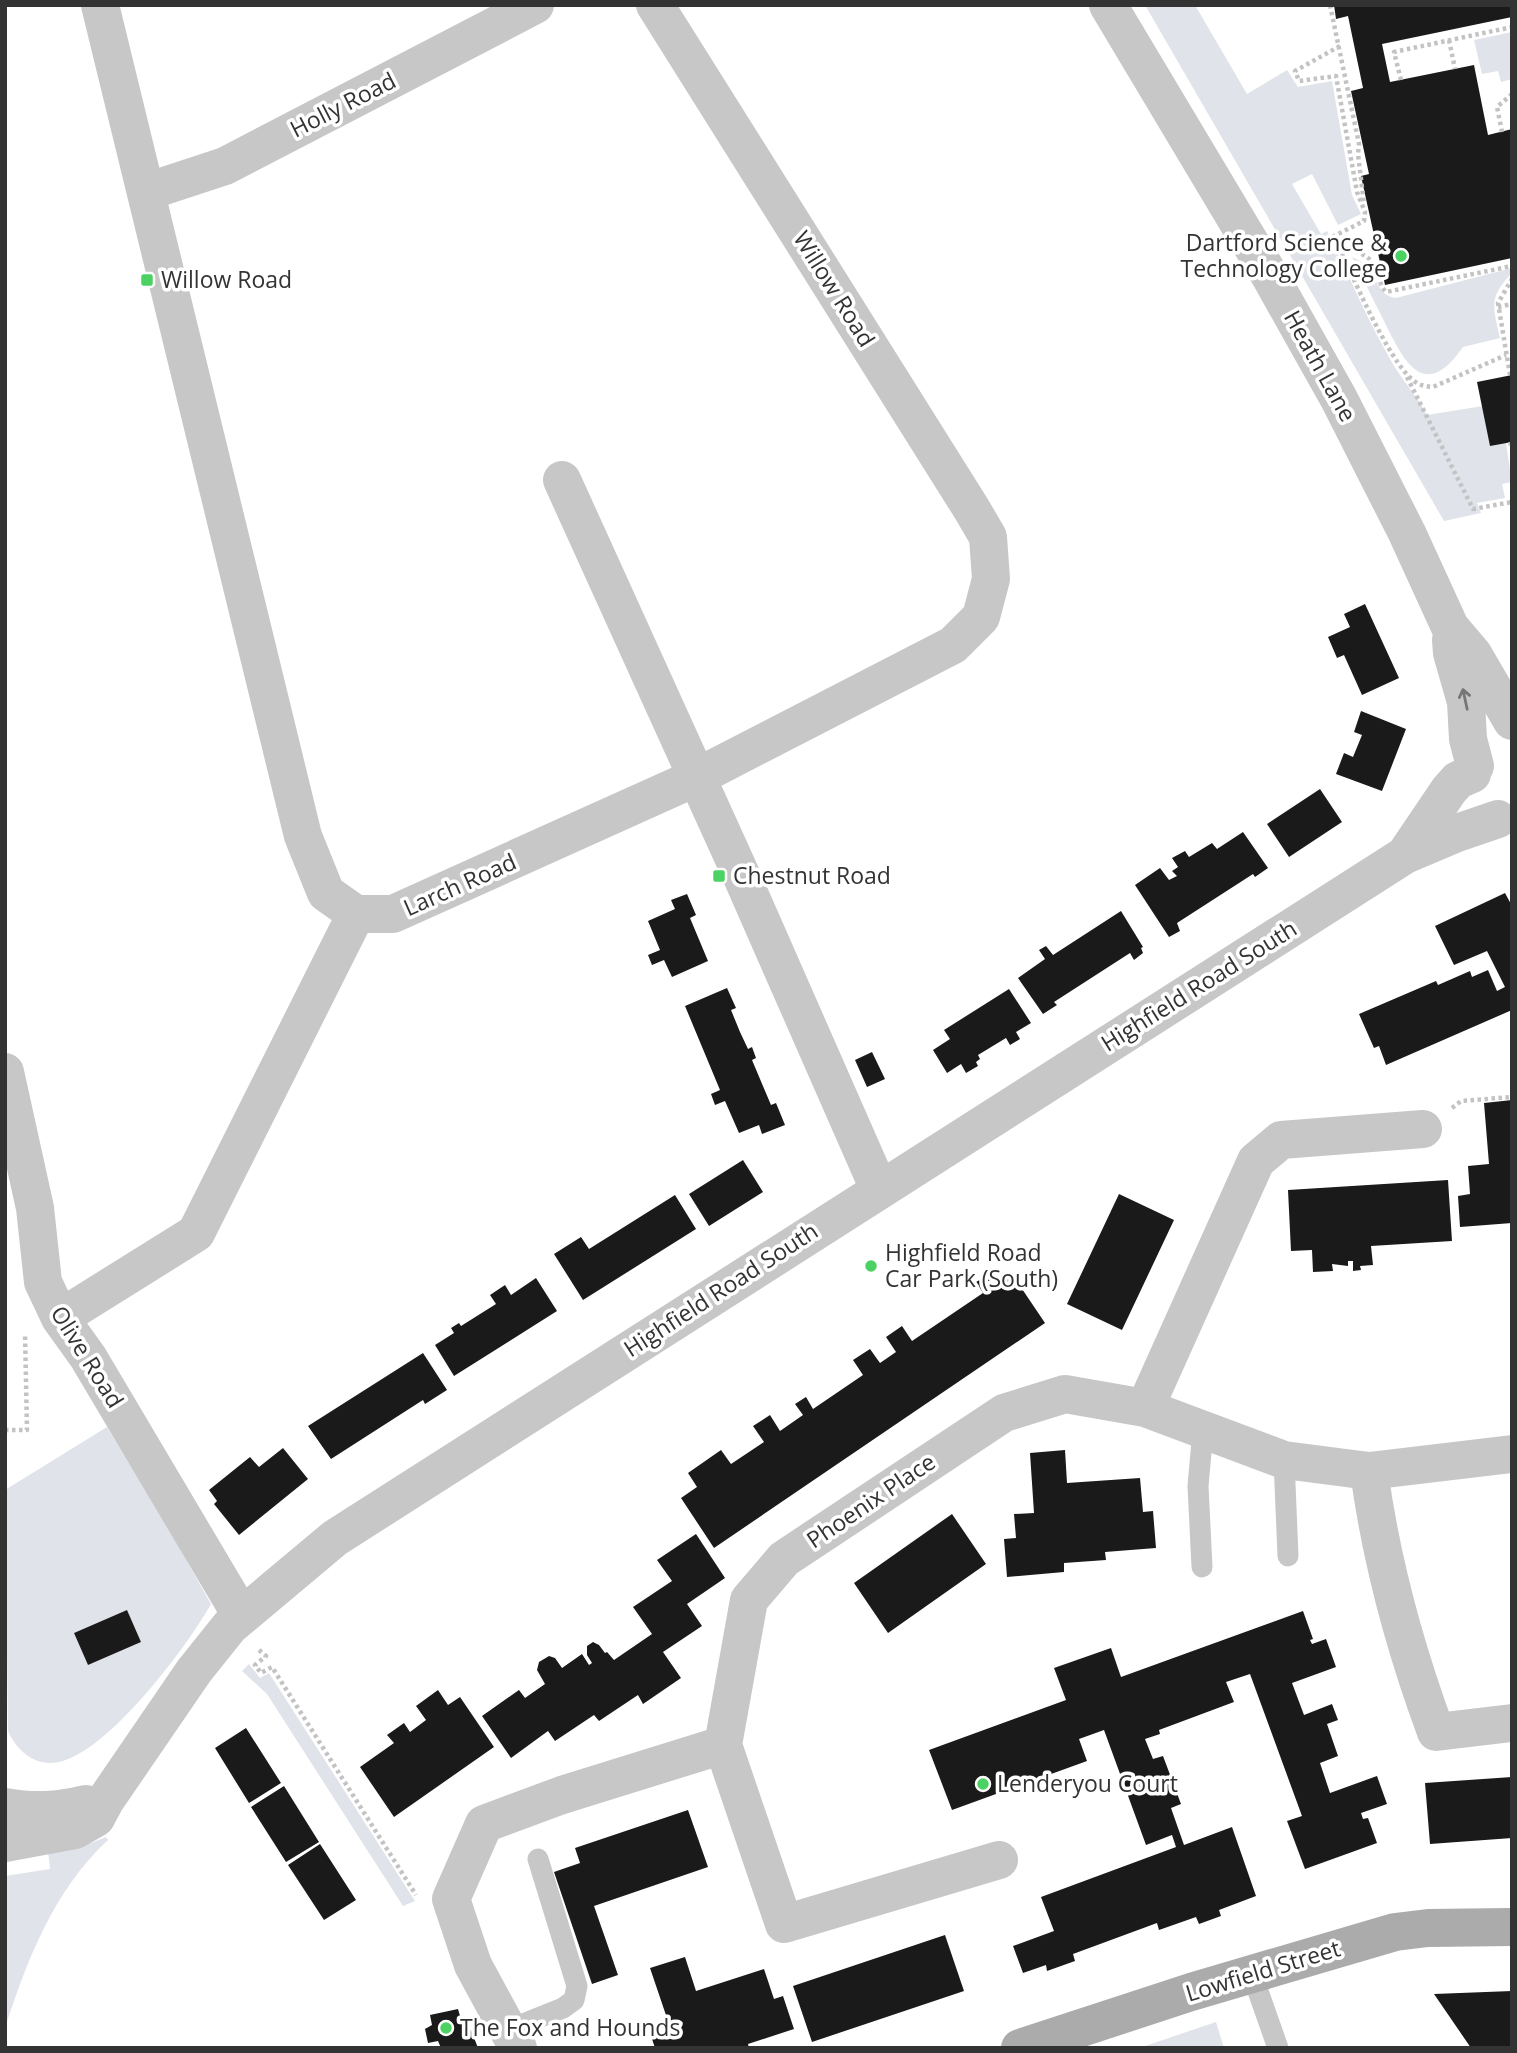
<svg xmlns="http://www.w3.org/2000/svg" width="1517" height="2053" font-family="'Open Sans',sans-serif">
<rect width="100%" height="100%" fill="#fff"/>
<path fill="#e0e3ea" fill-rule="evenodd" d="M1145,5H1195L1247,94L1287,70L1298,87L1332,81L1352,195L1361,214L1338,225L1312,174L1292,184L1321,234L1327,231C1348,273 1366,317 1389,357C1400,378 1416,394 1427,415L1483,406L1506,443L1512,482L1502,484L1505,498L1477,503L1481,513L1444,521Z
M1512,32V79L1501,82L1498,71L1482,74L1474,40Z
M1352,257C1382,269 1372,295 1396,298L1512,268V273C1488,298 1493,306 1500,338L1463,347C1424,403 1404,362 1384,321C1373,300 1363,278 1352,257Z
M107,1427L160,1513L211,1604C187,1647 108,1752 59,1762C35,1767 17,1751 8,1731L5,1490ZM127,1610L141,1642L88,1665L74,1633Z
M249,1664L260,1678L269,1673L415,1901L403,1906L267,1694L242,1671Z
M106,1837L108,1840C54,1890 27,1960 5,2028V1876L50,1869L48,1851L91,1843Z
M1216,2022L1224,2048H1139Z"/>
<path fill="#1a1a1a" d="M1334,5H1512V17L1382,44L1390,82L1474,65L1488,135L1512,129V258L1385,285L1361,176L1369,174L1351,91L1363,88L1348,16L1336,19Z
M1512,375V442L1490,446L1477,382Z
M1365,604L1399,678L1362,695L1344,655L1337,658L1328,637L1350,627L1344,614Z
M1361,711L1406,729L1382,791L1336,774L1344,753L1353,757L1362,735L1354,732Z
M1320,789L1342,822L1289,857L1267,824Z
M1243,832L1268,868L1255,877L1253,874L1177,923L1180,931L1169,937L1135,885L1160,868L1169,880L1177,876L1172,871L1178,867L1172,858L1185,851L1189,857L1212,843L1217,849Z
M1505,893L1512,906V1010L1386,1065L1379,1046L1374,1048L1359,1014L1436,981L1438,985L1470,971L1472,977L1488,970L1497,991L1505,987L1487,951L1454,965L1435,926Z
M687,894L696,915L690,918L708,961L672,977L664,960L652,965L648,955L660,950L648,921L675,909L671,900Z
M1121,911L1143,947L1141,948L1143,953L1134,960L1130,953L1054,1002L1057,1005L1043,1014L1018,978L1045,959L1039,950L1046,946L1053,955Z
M727,988L736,1008L731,1010L740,1032L748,1049L752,1047L756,1058L752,1060L771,1105L776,1103L785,1125L762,1134L759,1125L739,1133L725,1101L715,1105L711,1094L720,1090L685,1006Z
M1009,989L1031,1023L1016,1032L1020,1039L1010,1045L1006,1038L978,1055L980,1059L976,1062L978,1066L966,1073L961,1064L947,1073L933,1050L950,1039L944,1030Z
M872,1052L885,1079L867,1087L855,1060Z
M1512,1100V1223L1460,1227L1458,1196L1470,1194L1468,1166L1489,1164L1484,1103Z
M743,1160L763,1192L709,1226L689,1194Z
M1448,1180L1452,1241L1371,1246L1373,1265L1360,1266L1361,1270L1353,1271V1261H1348V1266L1332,1264L1333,1271L1313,1272L1312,1250L1291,1251L1288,1190Z
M1119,1194L1174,1220L1122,1330L1067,1304Z
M675,1195L696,1229L583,1300L554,1254L581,1237L589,1249Z
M1012,1274L1045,1323L714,1548L681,1498L697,1487L688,1473L721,1450L731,1464L764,1442L753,1426L770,1415L780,1431L803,1415L795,1404L806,1397L813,1409L863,1375L853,1360L870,1349L880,1363L896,1352L886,1337L902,1326L912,1341L983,1293L976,1282L989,1275L996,1285Z
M536,1278L557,1311L454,1376L435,1345L454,1333L451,1328L459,1323L461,1326L496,1304L490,1295L505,1285L511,1295Z
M423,1353L447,1390L425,1404L423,1400L331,1459L308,1426Z
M283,1448L308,1479L239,1535L214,1504L217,1501L209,1490L250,1457L259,1467Z
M1065,1450L1067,1483L1140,1478L1143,1512L1153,1511L1156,1548L1105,1552L1106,1560L1064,1563V1572L1007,1577L1004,1539L1016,1538L1014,1514L1034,1513L1030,1453Z
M952,1514L986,1564L888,1633L854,1583Z
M696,1534L725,1578L687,1604L702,1626L663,1652L681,1678L643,1704L638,1695L599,1721L594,1715L555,1741L548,1731L511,1758L482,1716L519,1690L525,1698L545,1684L537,1670L539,1662L549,1656L555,1658L562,1668L582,1654L589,1665L592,1663L587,1655V1646L593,1642L599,1645L605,1653L607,1652L614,1660L652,1634L633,1607L672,1581L657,1560Z
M127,1610L141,1642L88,1665L74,1633Z
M1303,1611L1313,1639L1310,1640L1312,1644L1326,1639L1336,1667L1292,1683L1304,1715L1332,1704L1338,1720L1327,1724L1338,1756L1320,1763L1330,1793L1377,1776L1387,1804L1361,1813L1363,1819L1368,1818L1377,1843L1305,1869L1287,1821L1302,1816L1250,1674L1226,1682L1234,1702L1159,1730L1160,1734L1145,1739L1153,1759L1163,1756L1181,1804L1171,1808L1184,1845L1232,1827L1256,1896L1219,1910L1221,1916L1199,1924L1196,1917L1159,1930L1157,1923L1073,1954L1075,1961L1047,1971L1046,1965L1023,1973L1013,1946L1054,1931L1041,1897L1176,1847L1172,1835L1146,1845L1104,1730L1079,1739L1087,1761L952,1810L929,1750L1066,1700L1054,1668L1111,1648L1121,1677Z
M438,1690L448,1705L460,1697L494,1747L394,1817L360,1767L394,1743L387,1735L404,1723L410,1732L426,1720L416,1706Z
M246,1728L281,1783L249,1803L215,1748Z
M1512,1777V1838L1430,1844L1425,1783Z
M284,1786L319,1842L286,1862L251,1807Z
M688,1810L708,1867L594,1906L618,1975L592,1984L554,1872L580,1863L575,1848Z
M320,1844L356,1900L324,1920L288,1865Z
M945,1935L964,1991L812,2042L793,1986Z
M685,1957L696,1991L764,1969L774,1999L783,1996L794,2029L748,2044L749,2048H655L650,2033L670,2027L650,1968Z
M1512,1991V2048H1471L1434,1994Z
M458,2009L465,2033L471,2030L478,2048H441L438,2041L428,2043L425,2029L432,2025L430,2015Z"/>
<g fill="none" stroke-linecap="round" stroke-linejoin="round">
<path stroke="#c3c3c3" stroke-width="4.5" stroke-dasharray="3.5 3.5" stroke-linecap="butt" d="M1330,5L1359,144L1358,154L1364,204
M1449,40L1455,69
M1340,46L1295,71L1299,81L1336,76L1357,192L1365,212L1364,221L1334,236C1349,268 1388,361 1413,380C1420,386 1425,386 1433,387L1506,355
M1401,80L1394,52L1512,27
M1502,132L1497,107L1512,94
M1341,250C1360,250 1374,257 1379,277C1381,284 1381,287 1386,292L1512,266
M1498,307L1512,304
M1510,375L1498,303L1512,279
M1407,377L1473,509L1512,502
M1510,442L1512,449
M1452,1108L1461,1101L1512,1097
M5,1430H27L25,1333
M259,1650L266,1656L255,1665L261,1673L272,1667L416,1895"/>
<path stroke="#c7c7c7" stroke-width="21" d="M1284,1460L1288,1556
M1202,1567L1198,1486L1203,1430
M1252,1974L1278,2048
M508,2030L563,2008L574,2000L577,1986L538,1859"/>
<path stroke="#c7c7c7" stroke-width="38" d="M100,5L303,836L326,893L356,914
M146,192L225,166L535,5
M562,480L738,868L879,1189
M356,914H393L695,778L953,645L981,617L991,579L988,537L971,508L655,5
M5,1072L35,1208L43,1282L60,1318L88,1357L241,1615
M60,1318L196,1233L356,914
M1145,1408L1284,1460L1369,1471L1512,1454
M1369,1471C1381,1560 1405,1648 1436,1732L1512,1723
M999,1860L784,1924L723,1745L749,1600L784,1559L1004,1413L1065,1394L1145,1408L1256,1161L1281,1140L1423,1129
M518,2048L473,1965L451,1899L484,1824L562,1795L723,1745"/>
<path stroke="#c7c7c7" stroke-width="38" d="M1108,5L1270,276L1339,399L1407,533L1450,627L1473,654L1512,721
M1451,640L1452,653L1466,702L1468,739L1475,766
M1405,855L1449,790L1458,780L1472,774
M5,1807C34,1812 57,1811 86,1804
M5,1843L75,1830L96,1818L105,1801L194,1671L230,1626L335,1538L1405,855L1457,833L1498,819"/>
<path stroke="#ababab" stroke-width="38" d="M1020,2048L1191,1992L1395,1932L1428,1928L1512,1927"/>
</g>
<defs><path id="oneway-shaft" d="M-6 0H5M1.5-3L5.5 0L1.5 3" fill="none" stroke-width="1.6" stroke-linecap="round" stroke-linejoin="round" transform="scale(1.75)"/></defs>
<use stroke="#767676" href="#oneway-shaft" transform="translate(1465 699) rotate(-102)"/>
<g fill="#4cd262" stroke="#fff" stroke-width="2.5">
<circle cx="1401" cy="256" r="7"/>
<rect x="140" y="273" width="14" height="14" rx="3.5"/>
<rect x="712" y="869" width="14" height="14" rx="3.5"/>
<circle cx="871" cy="1266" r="7"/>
<circle cx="983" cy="1784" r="7"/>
<circle cx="446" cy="2028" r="7"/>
</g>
<g text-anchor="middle" stroke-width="7" stroke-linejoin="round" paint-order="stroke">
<g font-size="23" fill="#333" stroke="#fff">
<text transform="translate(343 105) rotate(-27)" y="8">Holly Road</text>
<text transform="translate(834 289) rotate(58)" y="8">Willow Road</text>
<text transform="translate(1320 366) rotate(61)" y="8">Heath Lane</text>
<text transform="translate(460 885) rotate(-24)" y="8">Larch Road</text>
<text transform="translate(1199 986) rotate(-32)" y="8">Highfield Road South</text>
<text transform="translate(721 1290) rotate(-33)" y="8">Highfield Road South</text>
<text transform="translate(87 1357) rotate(58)" y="8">Olive Road</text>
<text transform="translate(871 1501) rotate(-34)" y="8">Phoenix Place</text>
<text transform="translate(1263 1971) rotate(-17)" y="8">Lowfield Street</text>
</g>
<g font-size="23" fill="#333" stroke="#fff" text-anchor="start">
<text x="1387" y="251" text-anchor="end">Dartford Science &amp;<tspan x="1387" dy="26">Technology College</tspan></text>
<text x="161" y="288">Willow Road</text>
<text x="733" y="884">Chestnut Road</text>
<text x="885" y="1261">Highfield Road<tspan x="885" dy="26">Car Park (South)</tspan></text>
<text x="997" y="1792">Lenderyou Court</text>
<text x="460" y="2036">The Fox and Hounds</text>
</g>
</g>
<rect width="1517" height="2053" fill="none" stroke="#333333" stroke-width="14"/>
</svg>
